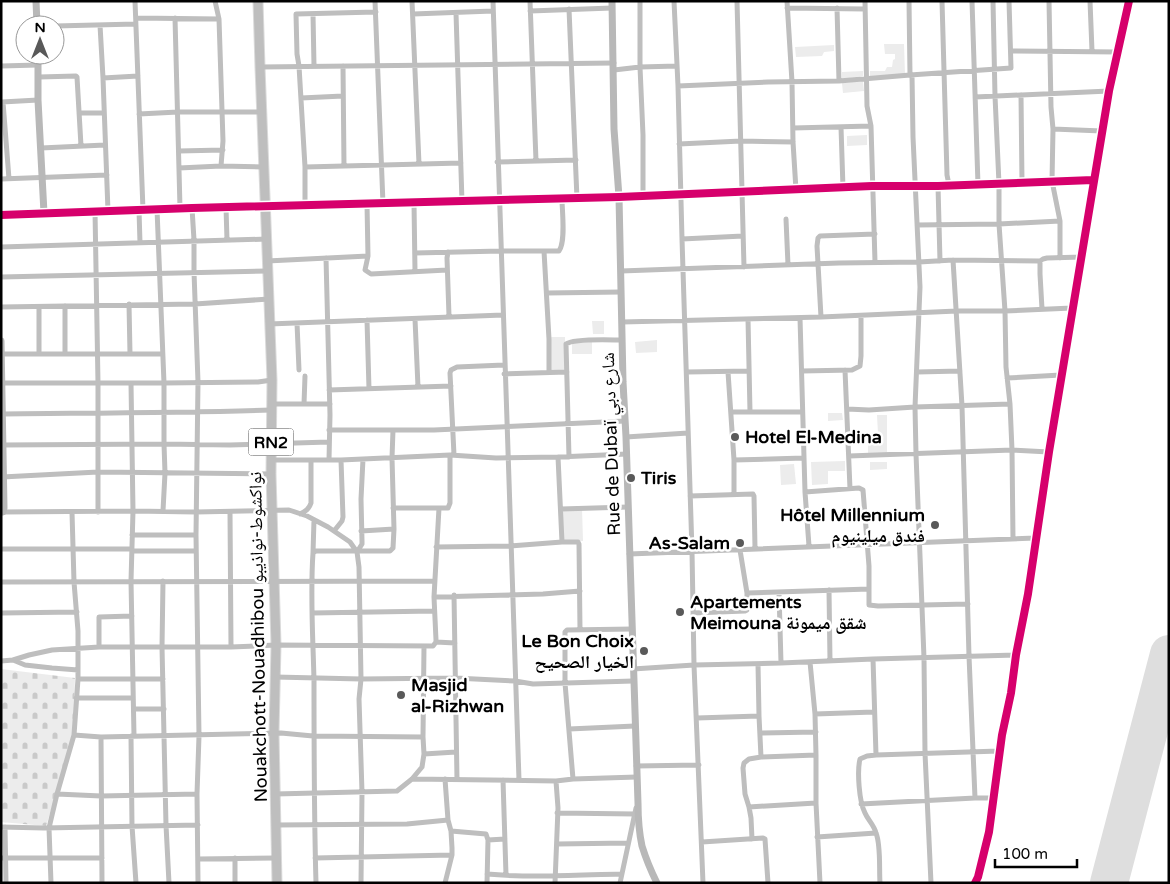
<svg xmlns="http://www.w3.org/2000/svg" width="1170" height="884" font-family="'Varela Round','Noto Naskh Arabic',sans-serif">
<defs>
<pattern id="cemetery-stones" width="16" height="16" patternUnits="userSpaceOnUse" patternTransform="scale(1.25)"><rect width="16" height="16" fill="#ececec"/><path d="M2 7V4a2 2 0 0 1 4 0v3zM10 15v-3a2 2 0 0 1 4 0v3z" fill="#c9c9c9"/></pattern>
</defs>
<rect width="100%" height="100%" fill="#fff"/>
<path fill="#ececec" d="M884,44H904L905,75L870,76V71H885L887,67H892L893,60L895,59V54H885Z
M834,45V51L824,52L822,56L796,57L795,47Z
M863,71V76L842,79V72Z
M863,81L864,91L843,93L842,83Z
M867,135V145L847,146V136Z
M592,321H604V334H593Z
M551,337H565V370L551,371Z
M657,340V352L636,353L635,342Z
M592,342V354H572V343Z
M828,413H842L843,420L828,421Z
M877,415H887V453H868V434H878Z
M845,461V471H828V484L812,485L811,462Z
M870,462H887V469L870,470Z
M794,464L796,484L781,485L780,465Z
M582,508L583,541L563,542L561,511Z"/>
<path fill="url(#cemetery-stones)" d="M1,669L75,678L73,740L46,826L1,822Z"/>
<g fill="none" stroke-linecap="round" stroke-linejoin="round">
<path stroke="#dedede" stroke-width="38" d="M1109,883L1169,654"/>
<g stroke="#dbdbdb" stroke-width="11">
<path id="highway" d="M258,1L260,67L272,380L271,474L276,645L274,733L277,883"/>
</g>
<path stroke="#bebebe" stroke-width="5" d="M135,1L143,210
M215,1L219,19L223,141L221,166
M375,1L383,204
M412,1L419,164
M493,1L519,780
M530,1L536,161
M640,1V67L643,135V196
M674,1L678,86L682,239L692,551L694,665L703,883
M737,1L744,267
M787,1L792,82L793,142L796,190
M865,1L867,106L871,126L875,262
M909,1L910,75H912L913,137L920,287L915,407L916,454L924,658L925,753L931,883
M942,1L947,175L949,185
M972,1L978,185
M993,1L995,96L999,184V224L1005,311L1006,367L1010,404L1012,450L1013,539
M1049,1L1051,107L1053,129L1052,181L1060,221V258
M1090,1L1092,51
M787,8L865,9
M837,8L839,81
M569,9L577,199
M530,11L612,8
M456,13L462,202
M313,14L314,66
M413,14L493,11
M136,18L219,19
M175,18L180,208
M100,25L103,78L108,211
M55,26L136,24
M1011,51L1118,52
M1,66L38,65
M343,66L344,166
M260,67L614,63
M614,70L640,67L677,66
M39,77L76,76L77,77L81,146
M103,78L138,76
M678,86L768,82L839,81L910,75L1011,68L1009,1
M1021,95L1022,183
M975,97L1109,91
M301,98L343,96
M2,102L38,100
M3,102L9,179
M79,113H104
M139,114L178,112H262
M841,127L843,188
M793,128L871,126
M1053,129L1102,131
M679,144L741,141L793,142
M41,148L105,145
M179,151L223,150
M497,162L576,160
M305,167L461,163
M179,168L221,166L264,167
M1,179L107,175
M938,186L940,261
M414,203L415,271
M367,204L368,256L365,270L371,274L447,270
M305,206V167L299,66L297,54L296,14L376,12
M226,207L227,240
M192,208L194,240V272L198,382L196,535L199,736L197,794L198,883
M157,209L164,383V444L165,473L163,511
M139,210L140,243
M95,211L98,383V512
M44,213L192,208L619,197L872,186H938L1093,180
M786,219L788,265
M917,225L999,224L1060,221
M682,239L743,236
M1,247L267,239
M544,251L549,339V372
M448,252L447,258L449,316
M415,253L501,251H559C566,242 562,211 562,199
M326,258L330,415L329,460
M953,260L962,406L969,656L975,798H993
M267,261L368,256
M621,271L839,263L919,262L953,260L1040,261
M1,277L267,271
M547,293L621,292
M129,304L130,354
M1,307L195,304L269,299
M39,307V354
M1042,309L1040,274V261L1043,259L1047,258L1082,257
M821,317L817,246L818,238L820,236L875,234
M800,318L805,492L809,546
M415,319L418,387
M748,319L750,412
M367,320L369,389
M622,322L821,317L957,311H1005L1072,308
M297,323L299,370
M269,324L503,315
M2,354H162
M65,354V306
M845,370L850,489
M802,371L852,370L860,366L861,356V316
M687,372L749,371
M728,372L734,460V494
M917,372L960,371
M504,374L567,372
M1007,378L1061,375
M2,383H164L258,382L272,380
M131,383L133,511L131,581L134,736
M329,390L451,386
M272,404H330
M304,404L305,376
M847,409L869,410L915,407L1010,404
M731,412H802
M3,414C92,413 182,413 271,410
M329,430H434L625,421
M626,437L688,433
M2,445L164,444L230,445L329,442
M454,455L450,373L451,370L457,367L504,365
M849,456L1012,450L1049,452
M558,457L562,542
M569,457L566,344C574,338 611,340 622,340
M272,460H341L450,455L496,458L558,457L627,454
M734,460L804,458
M2,477L98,472L271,474
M805,492L859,488L863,490L869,566V605L878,606L968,604
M690,496L753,494L754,496L755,548
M393,508H448L450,503V455
M561,509L628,507
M3,512L133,511L196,512L289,510L307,516L328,527L350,542L357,552L359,567L361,679L359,699L362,792L361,883
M72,512L74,582L78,631V679L74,735
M230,512L231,647
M300,514C306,511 309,509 311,503V460
M334,531L342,521L343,517L341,460
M361,531L394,529
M132,535H196
M436,547L510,546L562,542H578L579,544L580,630
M1,549H132
M132,551H196
M357,552L362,544V541L361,499L363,459
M313,553L314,520
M629,554L1035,538
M163,581L162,647L166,825L169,883
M1,582L435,581
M829,590L830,661
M779,592L781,663
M747,593L869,589
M454,595L457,780
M434,597L543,594L580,591
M1,613L77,612
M312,613L434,611
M693,613L745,611L747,610V593L740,550
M436,642L455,643
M99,647V617L132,616
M873,659L876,755
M13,660L29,655L52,650L99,647H231L276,645L433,646L436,642V640L434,597L439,508
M1,661L13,660L25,665L52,668L78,670
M810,662L815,714L816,755V803L820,883
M758,664L759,716L761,757
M633,669L694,665L781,663L873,659L1016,655
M275,677L361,679L455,678L515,681L533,684L633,681
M78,679H163
M76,698H133
M134,709H164
M815,714L874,712
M697,718L759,716
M569,729L635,726
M760,733L816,732
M131,736L132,826L136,883
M101,737L102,883
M424,754L456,752
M636,766L699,765
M412,779L556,781L573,779L637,777
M445,779L448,820L451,831L452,848V855L445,883
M573,779L565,683V632L567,630L632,629
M503,780L506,875
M57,794L101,796L197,794
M275,794L397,791L412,779L422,767L424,754L423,737L424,646
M816,803L749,807L745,794L743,768L744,763L749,759L761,757L816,755
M861,804L975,798
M749,807L751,818L752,839
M557,813L635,814
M276,825L407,824L448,820
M1,827L44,828L198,825
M5,827L6,883
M451,831L486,834L488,840L487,883
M817,837L876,833
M488,840L505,839
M702,842L763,838L765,839L768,883
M557,844L628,843
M1,858H102
M315,858L452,855
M198,859L276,858
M487,874C532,878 577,875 621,874
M51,883L49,828L57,794L74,735L101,737L281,733L313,736L423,737
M235,883V858
M316,883C314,815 314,747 314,680C313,637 310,595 313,553L316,551H390L393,548L394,529L392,458L393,430
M555,883L558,808L556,781
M620,883L636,808
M880,883C879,869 881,845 876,833C874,825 868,820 865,813C859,802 857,771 860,759L867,756L876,755L999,751
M975,883L978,877L989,832L1002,735L1011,693L1016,655L1028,594L1049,452L1109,91L1129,1"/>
<path stroke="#b8b8b8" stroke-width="7" d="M36,1L37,25
M612,1L614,129L619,197L623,382L626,437L638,803C638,817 639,832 642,846C646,859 651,871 657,883
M1,215L44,213L38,100V55
M1,341L4,508L3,512H1"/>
<use href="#highway" stroke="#bebebe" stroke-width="9"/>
<g stroke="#fff" stroke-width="11">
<path id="cycleway" d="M1,215L192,208L619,197L872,186H938L1093,180
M975,883L978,877L989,832L1002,735L1011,693L1016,655L1028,594L1049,452L1109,91L1129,1"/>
</g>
<use href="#cycleway" stroke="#d6006c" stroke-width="8"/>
</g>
<g fill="#595959" stroke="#fff" stroke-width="2">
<circle cx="735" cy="437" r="5"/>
<circle cx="631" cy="478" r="5"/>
<circle cx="935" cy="525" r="5"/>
<circle cx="740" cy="543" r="5"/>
<circle cx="680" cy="612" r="5"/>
<circle cx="644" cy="651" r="5"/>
<circle cx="401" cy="695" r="5"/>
</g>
<g text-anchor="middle" stroke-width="5" stroke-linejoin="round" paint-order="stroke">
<rect fill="#fff" stroke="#4c4c4c" stroke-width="1" x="248.5" y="428.5" width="45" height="27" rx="4"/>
<g font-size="16" font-weight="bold" fill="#000">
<text x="271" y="448">RN2</text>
</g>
<g font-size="18" font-weight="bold" fill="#000" stroke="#fff" text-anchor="start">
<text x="745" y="443">Hotel El-Medina</text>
<text x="641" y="484">Tiris</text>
<text x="925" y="521" text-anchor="end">Hôtel Millennium<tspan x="925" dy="21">فندق ميلينيوم</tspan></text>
<text x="730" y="549" text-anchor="end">As-Salam</text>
<text x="690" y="608">Apartements<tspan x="690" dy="21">Meimouna شقق ميمونة</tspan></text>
<text x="634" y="647" text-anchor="end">Le Bon Choix<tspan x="634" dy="21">الخيار الصحيح</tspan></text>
<text x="411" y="691">Masjid<tspan x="411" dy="21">al-Rizhwan</tspan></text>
</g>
<g font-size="18" fill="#000" stroke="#fff">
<text transform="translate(611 444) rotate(-92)" y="6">Rue de Dubaï شارع دبي</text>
<text transform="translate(258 637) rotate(-91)" y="6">Nouakchott-Nouadhibou نواكشوط-نواذيبو</text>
</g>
</g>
<rect width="1170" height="884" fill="none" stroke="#000000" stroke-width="5"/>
<g transform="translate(40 40)"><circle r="24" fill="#ffffff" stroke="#999999"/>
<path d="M0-4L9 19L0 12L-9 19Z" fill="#595959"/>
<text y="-8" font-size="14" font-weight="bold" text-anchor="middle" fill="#000000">N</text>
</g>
<path d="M995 859v8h82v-8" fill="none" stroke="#000000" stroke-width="2.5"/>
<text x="1002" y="859" font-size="15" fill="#000000" stroke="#ffffff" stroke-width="4" paint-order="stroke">100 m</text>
</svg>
